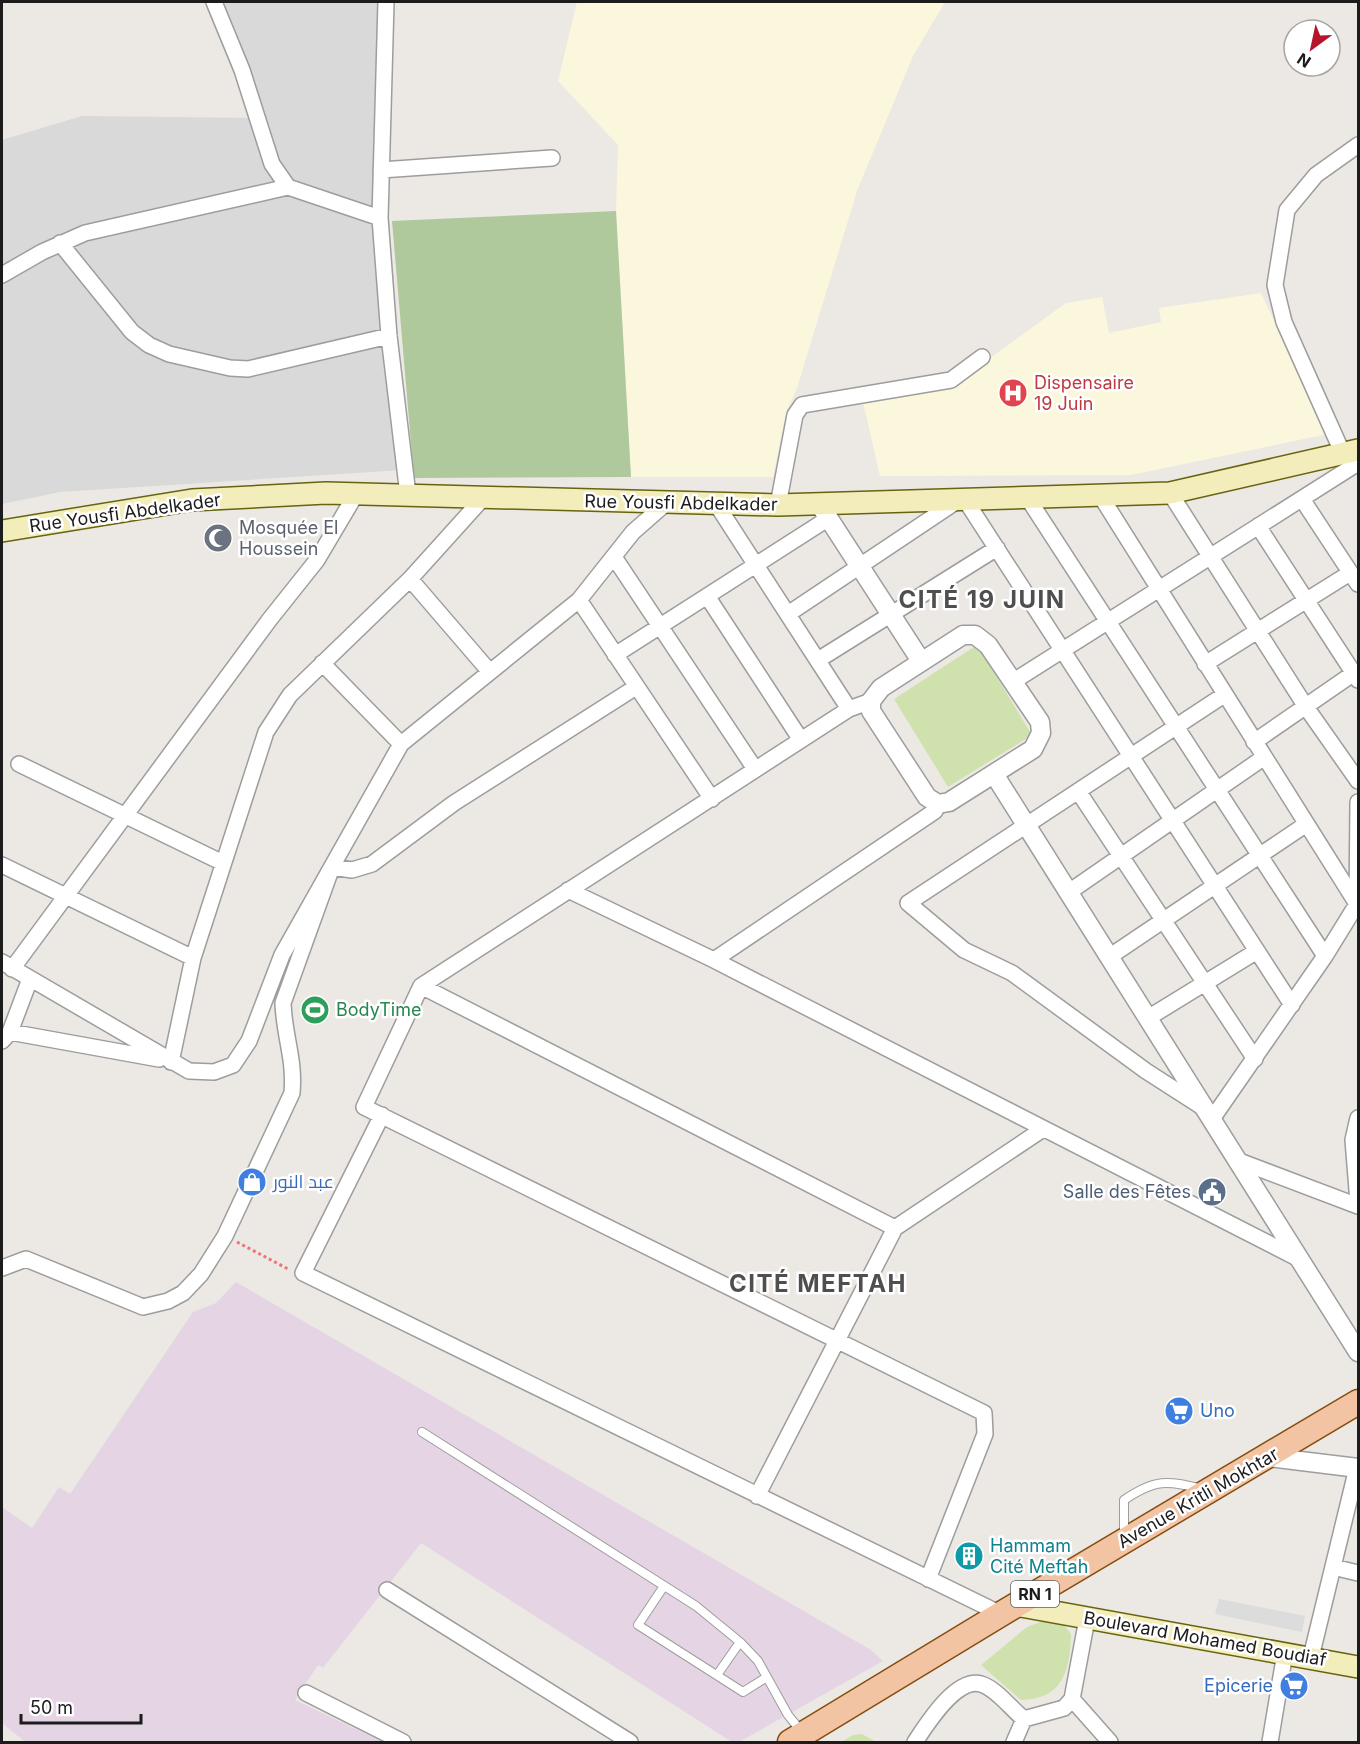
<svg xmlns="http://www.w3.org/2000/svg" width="1360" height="1744" font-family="Inter,Cairo,sans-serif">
<rect width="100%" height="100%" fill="#ece8e3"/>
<path fill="#dad9d9" d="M214,2H386L381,170L403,470L60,492L2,504V140L82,116L258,118Z"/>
<path fill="#e5d5e4" d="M236,1282L871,1650L883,1661L739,1742H732L421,1543L323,1668L318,1665L295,1700L383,1742H25L2,1723V1507L32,1528L59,1487L70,1494L193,1312L216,1303Z"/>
<path fill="#fbf7dd" d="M577,2H945L913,56L857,191L797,388L786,412L773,477H631L616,211L618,145L558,81Z
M1261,293L1328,434L1131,475L880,476L863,402L954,384L1066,303L1102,297L1109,333L1161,322L1159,308Z"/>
<path fill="#cfe2ad" d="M977,645L1032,735L948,787L894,699Z
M1043,1621L1062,1623L1071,1634C1070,1671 1063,1699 1021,1700L981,1665L1027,1627Z
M862,1734L876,1742H841L853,1735Z"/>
<path fill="#afc89c" d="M616,211L631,477L414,478L392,221Z"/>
<path fill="#dcdcdc" d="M1219,1599L1305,1616L1302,1632L1215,1614Z"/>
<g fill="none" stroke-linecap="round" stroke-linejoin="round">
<g stroke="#9d9d9d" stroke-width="10">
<path id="service" d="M422,1432L696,1606L740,1642L758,1661L788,1715L801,1731
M1124,1536V1500C1155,1479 1167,1480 1202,1489
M664,1586L638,1625L743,1692L767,1677
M717,1675L740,1642"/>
</g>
<g stroke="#9d9d9d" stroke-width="18">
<path id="minor" d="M214,2L242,70L272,164L288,187L380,218L389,336L408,495
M381,170L552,158
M380,218L386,2
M60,243L132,332L149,345L169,354L230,368L248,369L389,336
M2,275L42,252L85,233L288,187
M1343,454L1284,322L1275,285L1287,210L1316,175L1358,145
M1170,493L1306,707L1358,781
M1100,495L1357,904L1358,901
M1027,497L1325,956
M964,498L1292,1005
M1302,499L1358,584
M715,502L849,709
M778,505L795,415L802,405L951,380L982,357
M1258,526L1358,680
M614,557L755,769
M410,579L490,672
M707,596L801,740
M579,600L712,799
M788,614L960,499
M615,655L829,518
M818,660L997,548
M322,663L401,744
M1205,664L1350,573
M1014,681L1358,463
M871,701L849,709L421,986L364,1107L984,1413L985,1434L928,1579
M1254,742L1354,673
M19,764L223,863
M1078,791L1255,1059
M2,865L193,958
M568,890L714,960L1301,1260
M1069,892L1263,758
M1109,957L1305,825
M714,960L935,811L938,804
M2,962L189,1071L214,1072L233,1065L249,1041L282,955L401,744L579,600L633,532L665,504
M12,969L270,619L317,560L356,494
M421,986L895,1228
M1148,1018L1257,951
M10,1032L159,1059
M2,1041L10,1032L30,979
M171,1062L193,958L266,732L290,695L410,579L484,497
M1202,1107L1146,1071L1012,973L964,950L908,903L1224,695
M382,1115L303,1273L1001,1614
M1358,1118L1353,1140L1358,1202
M1212,1119L1325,956L1357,904L1358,802
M1239,1161L1358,1206
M2,1268L26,1259L143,1307L168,1301L183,1293L201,1274L225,1236L292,1093C295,1058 284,1036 283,1003L332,867L352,870L372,864L454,803L636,687
M757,1496L895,1228L1043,1129
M1333,1567L1358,1573
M387,1590L630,1742
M1087,1619L1072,1699L1110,1742
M1311,1657L1357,1468
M306,1693L403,1742
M915,1742C927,1724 956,1677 981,1684C997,1689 1011,1709 1024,1719L1064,1708L1072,1699
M1014,1742L1024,1719
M1270,1742L1285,1653"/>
</g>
<g stroke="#9d9d9d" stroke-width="21">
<path id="tertiary" d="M820,505L921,661
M963,635H975L988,645L1040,722L1041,733L1033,749L949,802L938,804L927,797L871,711V701L881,688Z
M994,774L1358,1352
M1268,1457L1358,1468"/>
</g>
<g stroke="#67640f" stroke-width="24">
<path id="secondary" d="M2,531L192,500L326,493L778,505L1170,493L1358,450
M1016,1605L1358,1667"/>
</g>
<g stroke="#864d0f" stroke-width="27">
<path id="primary" d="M790,1742L1001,1614L1358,1402"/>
</g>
<path stroke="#eb757a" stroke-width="3" stroke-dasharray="3 3" stroke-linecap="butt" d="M237,1242L290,1270"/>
<use href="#service" stroke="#fff" stroke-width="8"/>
<use href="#minor" stroke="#fff" stroke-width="15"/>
<use href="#tertiary" stroke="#fff" stroke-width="18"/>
<use href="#secondary" stroke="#f2edbb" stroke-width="21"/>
<use href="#primary" stroke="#f2c4a3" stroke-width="24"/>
</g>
<defs>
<g id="hospital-disc" transform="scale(1.5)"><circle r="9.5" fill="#e0444e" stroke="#fff"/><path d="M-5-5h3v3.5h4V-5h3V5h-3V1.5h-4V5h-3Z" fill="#fff"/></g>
<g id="mosque-disc" transform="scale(1.5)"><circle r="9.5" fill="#6b7280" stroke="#fff"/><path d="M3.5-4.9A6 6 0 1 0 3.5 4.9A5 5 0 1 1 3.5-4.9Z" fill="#fff"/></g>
<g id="stadium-disc" transform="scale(1.5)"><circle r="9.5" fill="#2e9e5b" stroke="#fff"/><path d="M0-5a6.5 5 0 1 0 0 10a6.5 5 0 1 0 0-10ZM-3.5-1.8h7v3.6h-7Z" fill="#fff"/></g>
<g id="shop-disc" transform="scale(1.5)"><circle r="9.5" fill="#3f7fe0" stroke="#fff"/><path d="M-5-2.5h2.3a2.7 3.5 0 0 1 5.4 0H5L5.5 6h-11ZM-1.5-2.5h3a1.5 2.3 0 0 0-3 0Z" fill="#fff"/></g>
<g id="civic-disc" transform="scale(1.5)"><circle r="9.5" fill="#5c6f8a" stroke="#fff"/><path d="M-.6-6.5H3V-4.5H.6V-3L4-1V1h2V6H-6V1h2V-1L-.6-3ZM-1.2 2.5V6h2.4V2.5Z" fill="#fff"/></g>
<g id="supermarket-disc" transform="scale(1.5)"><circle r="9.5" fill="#3f7fe0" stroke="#fff"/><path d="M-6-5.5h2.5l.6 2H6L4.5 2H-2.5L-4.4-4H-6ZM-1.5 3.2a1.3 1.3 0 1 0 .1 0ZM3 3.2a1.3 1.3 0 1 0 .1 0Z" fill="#fff"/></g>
<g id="building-disc" transform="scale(1.5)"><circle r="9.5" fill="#0f9aa8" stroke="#fff"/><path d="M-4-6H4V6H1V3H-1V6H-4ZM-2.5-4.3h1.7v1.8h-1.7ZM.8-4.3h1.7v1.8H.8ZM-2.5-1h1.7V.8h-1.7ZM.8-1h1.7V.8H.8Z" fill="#fff"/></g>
</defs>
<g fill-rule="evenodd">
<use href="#hospital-disc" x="1013" y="393"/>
<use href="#mosque-disc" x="218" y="538"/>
<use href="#stadium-disc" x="315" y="1010"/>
<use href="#shop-disc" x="252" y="1182"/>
<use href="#civic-disc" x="1212" y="1192"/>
<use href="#supermarket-disc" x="1179" y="1411"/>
<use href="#building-disc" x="969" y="1556"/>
<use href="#supermarket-disc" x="1294" y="1686"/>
</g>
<g text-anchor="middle" stroke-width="5" stroke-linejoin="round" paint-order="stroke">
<rect fill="#fff" stroke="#606060" stroke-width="1.5" x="1011" y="1581" width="48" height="26" rx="4.5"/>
<g font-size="16" font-weight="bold" fill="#1c1c1c">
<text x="1035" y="1600">RN 1</text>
</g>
<g font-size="18" fill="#be3a42" stroke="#fff" text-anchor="start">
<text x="1034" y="389">Dispensaire<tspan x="1034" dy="21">19 Juin</tspan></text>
</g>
<g font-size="18" fill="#1c1c1c" stroke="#fff">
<text transform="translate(681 503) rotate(1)" y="6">Rue Yousfi Abdelkader</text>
<text transform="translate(125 513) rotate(-8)" y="6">Rue Yousfi Abdelkader</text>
<text transform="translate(1198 1498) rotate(-30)" y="6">Avenue Kritli Mokhtar</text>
<text transform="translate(1205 1639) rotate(10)" y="6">Boulevard Mohamed Boudiaf</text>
</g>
<g font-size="18" fill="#5b616d" stroke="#fff" text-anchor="start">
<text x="239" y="534">Mosquée El<tspan x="239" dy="21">Houssein</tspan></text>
</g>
<g font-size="18" fill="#27864d" stroke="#fff" text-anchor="start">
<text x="336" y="1016">BodyTime</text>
</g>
<g font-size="18" fill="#366cbe" stroke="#fff" text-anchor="start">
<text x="273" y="1188">عبد النور</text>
<text x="1200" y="1417">Uno</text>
<text x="1273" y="1692" text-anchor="end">Epicerie</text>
</g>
<g font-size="18" fill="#4e5e75" stroke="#fff" text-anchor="end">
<text x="1191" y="1198">Salle des Fêtes</text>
</g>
<g font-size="18" fill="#0d838f" stroke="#fff" text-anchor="start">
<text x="990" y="1552">Hammam<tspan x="990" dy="21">Cité Meftah</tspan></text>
</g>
<g font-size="24" font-weight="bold" letter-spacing="1.5" fill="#4f4f4f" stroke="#fff">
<text x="982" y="608">CITÉ 19 JUIN</text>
<text x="818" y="1292">CITÉ MEFTAH</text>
</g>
</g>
<rect width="1360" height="1744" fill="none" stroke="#1c1c1c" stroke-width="6"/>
<g transform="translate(1312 48) rotate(213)"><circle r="28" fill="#ffffff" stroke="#a4a4a4" stroke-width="1.5"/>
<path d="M0-4.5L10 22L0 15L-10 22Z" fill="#b5142b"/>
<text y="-9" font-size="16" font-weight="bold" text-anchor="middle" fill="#1c1c1c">N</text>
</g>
<path d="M21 1714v9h120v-9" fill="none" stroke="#1c1c1c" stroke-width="3"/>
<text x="30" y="1714" font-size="18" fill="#1c1c1c" stroke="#ffffff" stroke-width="4.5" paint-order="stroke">50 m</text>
</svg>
